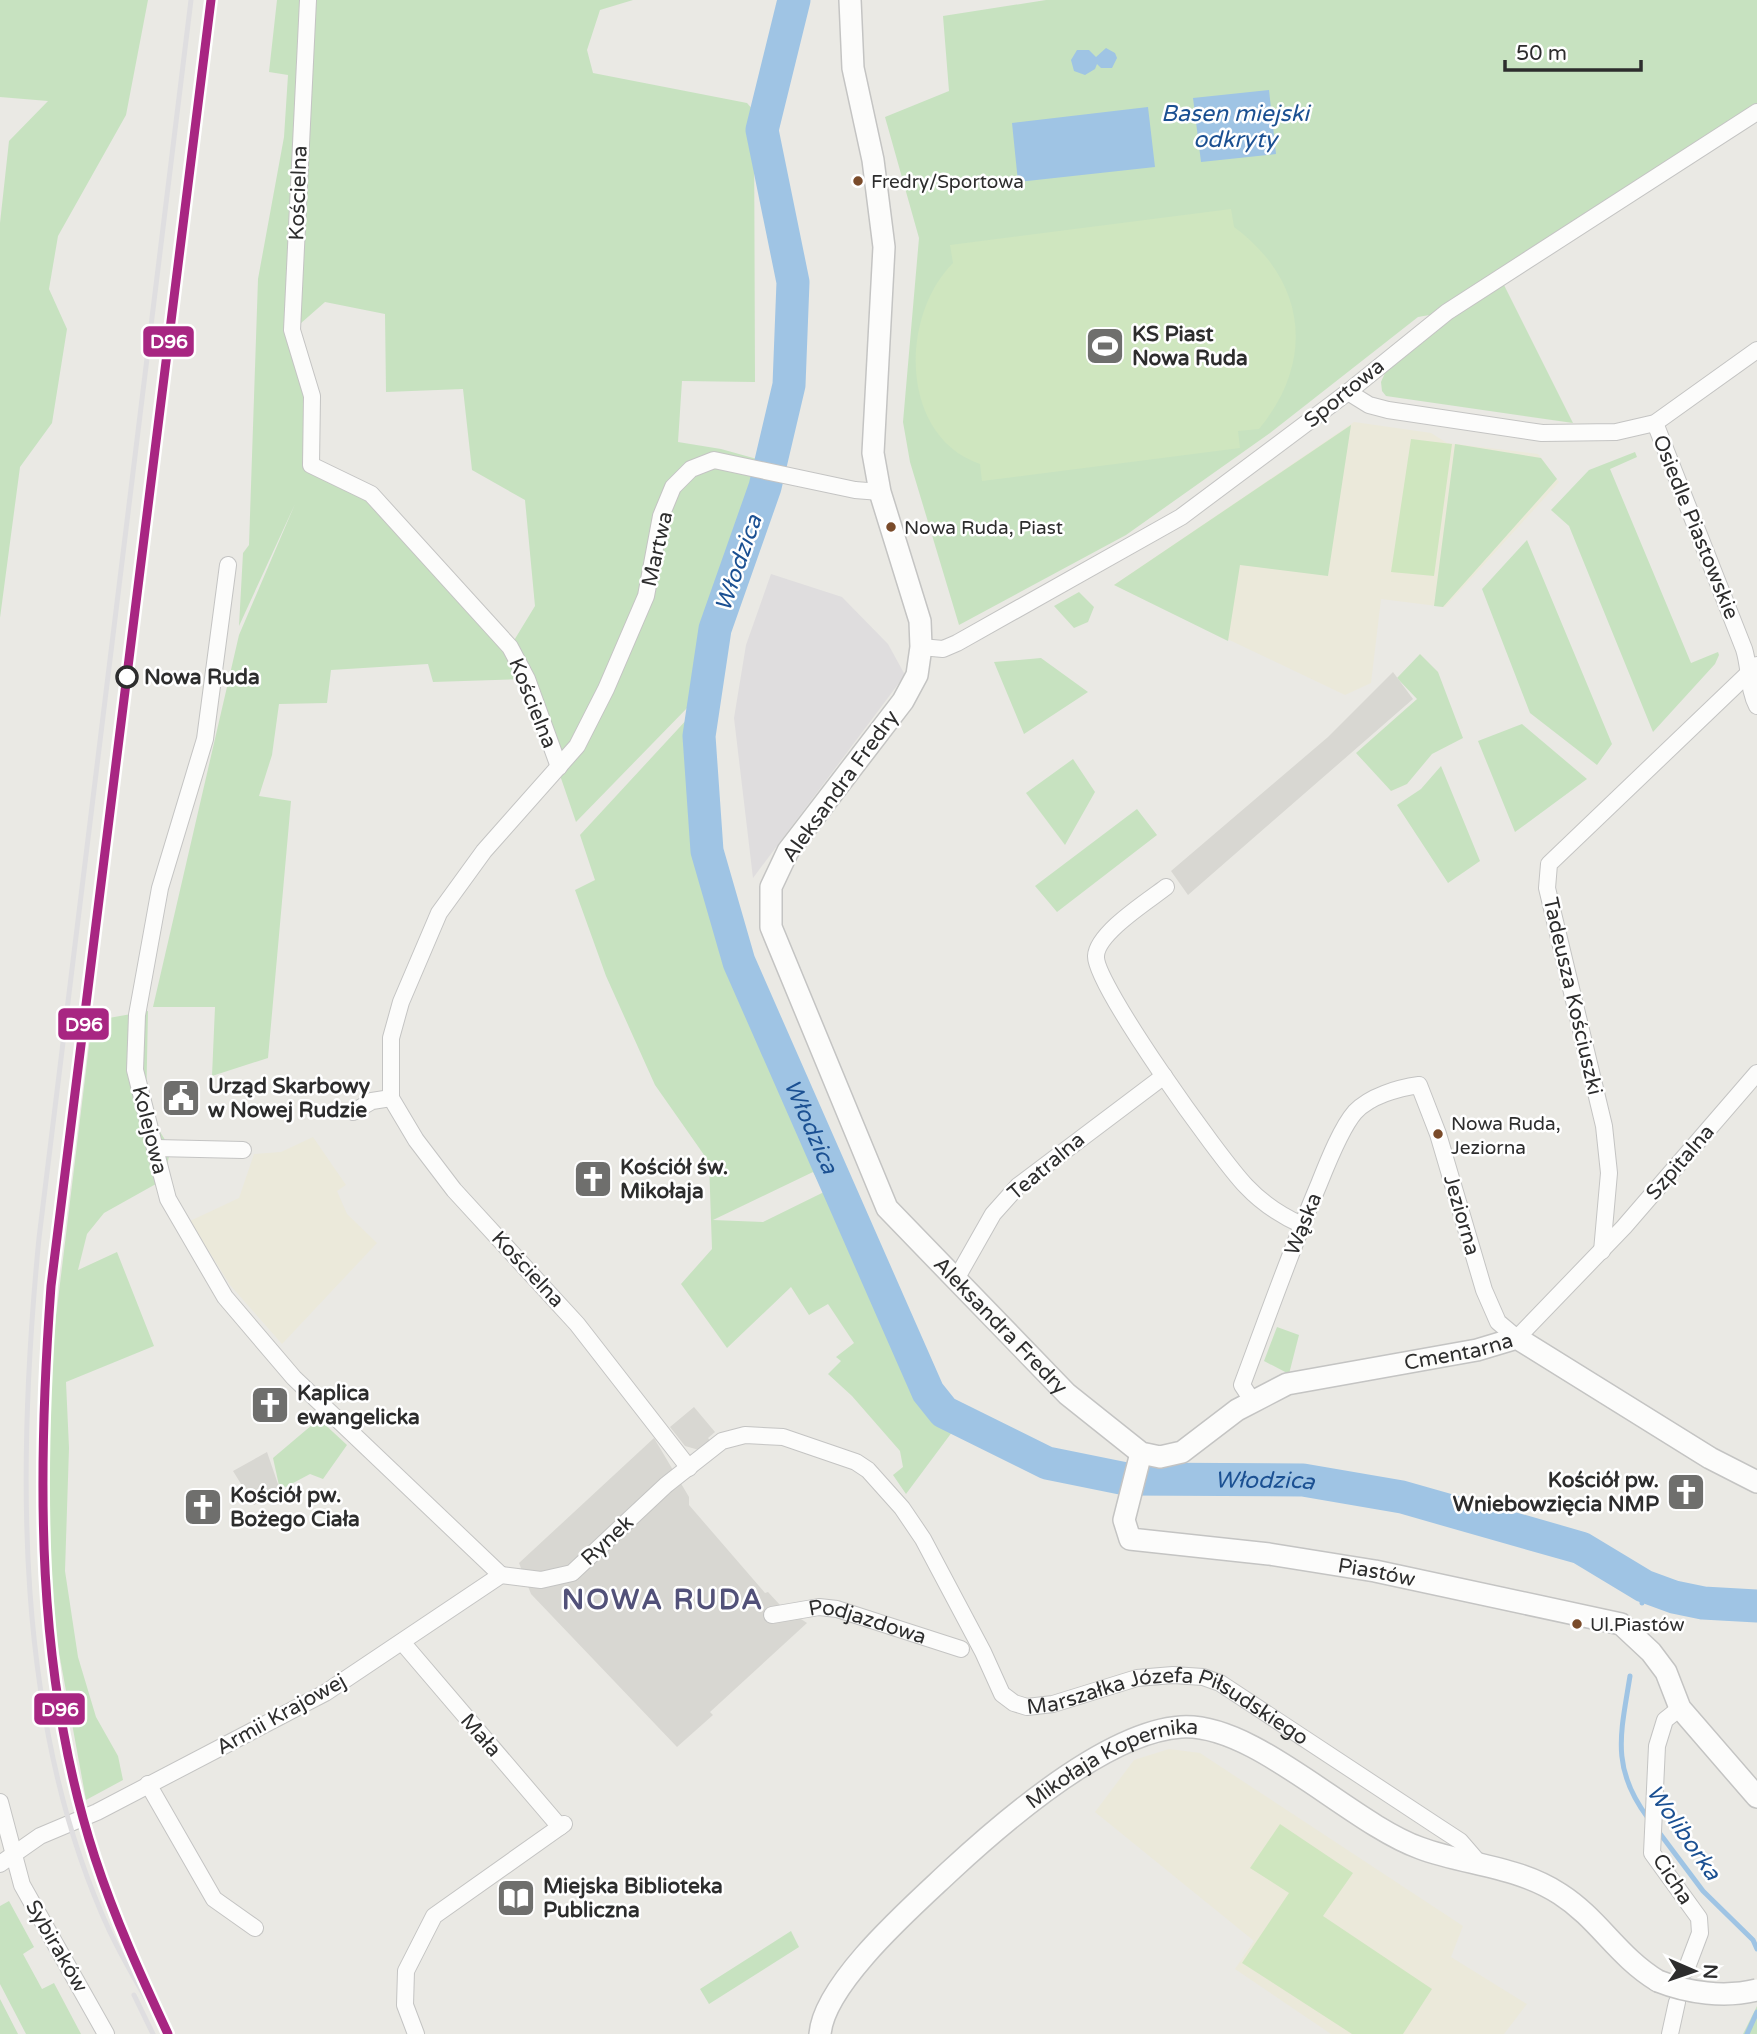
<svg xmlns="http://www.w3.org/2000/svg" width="1757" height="2034" font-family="'Varela Round',sans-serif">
<rect width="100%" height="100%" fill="#eae9e4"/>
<path fill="#dfddde" d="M771,574L842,597L888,644L905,675L753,878L734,718L746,645Z"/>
<path fill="#ebe9da" d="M1354,422L1431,433L1447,443L1538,454L1559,482L1445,607L1381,599L1371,683L1345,695L1114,585Z
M313,1137L346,1185L337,1191L347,1214L377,1243L282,1344L230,1285L190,1221L239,1198L254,1154L281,1152Z
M1169,1749L1200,1753L1463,1926L1451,1957L1527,2004L1504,2034H1331L1235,1969L1254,1941L1095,1812L1134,1760Z"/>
<path fill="#c7e2c0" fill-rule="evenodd" d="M0,0H148L126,115L58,236L49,289L67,329L52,423L20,467L0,618V223L9,141L48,101L0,97Z
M277,0H633L600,10L587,50L593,73L747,103L754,111L755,382L682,381L678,442L721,449L768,462L765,487L715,629L699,736L707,851L740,962L928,1392L944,1412L961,1420L906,1494L893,1475L903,1467L900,1451L852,1396L828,1374L841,1361L836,1357L854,1343L828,1304L809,1315L791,1287L727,1348L681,1284L712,1249L709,1162L655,1085L606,976L575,890L595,880L580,835L690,716V705L576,822L527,679L433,682L428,664L331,670L327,703L279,704L272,755L259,796L291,801L268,1058L212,1076L215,1007H153L239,635L295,504L239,626L243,553L249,545L258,279L284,137L288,75L269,72ZM325,302L385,314L386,392L463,389L472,470L525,500L535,606L510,647L371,494L311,465L312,396L292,331ZM813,1172L824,1192L763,1222L713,1220Z
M1046,0H1757V110L1447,312L1418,317L1270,433L1126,535L959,625L910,462L903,422L919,238L885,117L949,91L943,16Z
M1503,283L1573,423L1386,396L1382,391L1381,382L1391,359Z
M1351,425L1328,576L1240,565L1228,641L1114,585Z
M1455,444L1541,458L1557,479L1443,607L1434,606Z
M1635,452L1637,457L1610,469L1691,663L1718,652L1719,655L1715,664L1653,732L1569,526L1551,510L1589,470Z
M1527,540L1612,744L1597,765L1530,713L1482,589Z
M1079,592L1094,607L1088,622L1074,628L1054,606Z
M1420,654L1438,672L1463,738L1432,754L1407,784L1391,791L1356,753L1417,699L1397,678Z
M1041,658L1088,692L1024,734L994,662Z
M1522,724L1587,779L1515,832L1478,741Z
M1073,759L1095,792L1065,845L1026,793Z
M1441,766L1480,861L1448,883L1397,805L1421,789Z
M1137,809L1157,835L1057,912L1035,886Z
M148,1011L146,1110L171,1149L163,1180L104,1213L87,1234L78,1270L117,1252L154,1346L66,1382L69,1448L65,1571L78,1657L96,1717L118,1756L123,1780L86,1800L53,1620L47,1522L48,1382L92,1021Z
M1277,1327L1299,1335L1289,1374L1264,1361Z
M319,1419L347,1445L323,1479L310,1474L280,1490L273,1458Z
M9,1901L34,1947L23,1954L42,1989L54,1983L81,2034H26L0,1984V1906Z
M791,1931L799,1947L709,2004L700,1989Z
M0,1999L18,2034H0Z
M1757,2006V2034H1743Z"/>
<path fill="#cfe6bf" d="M1231,209L1234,227C1306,280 1316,360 1259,429L1238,431L1240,448L982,481L980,464C900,437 899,317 953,263L950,245Z
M1411,439L1452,444L1434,576L1391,572Z
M1280,1824L1353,1873L1323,1916L1432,1989L1403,2034H1352L1242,1963L1289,1893L1250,1868Z"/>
<path fill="#d8d7d2" d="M1393,672L1413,699L1188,895L1171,871L1328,737Z
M694,1407L715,1432L708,1438L712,1443L699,1450L685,1446L670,1427Z
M654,1438L689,1497V1505L765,1593L768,1592L780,1605L807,1623L710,1712L713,1715L677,1747L531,1594L519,1563Z
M267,1452L280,1490L254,1505L233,1471Z"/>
<path fill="#9fc4e4" d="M1106,48L1115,53L1117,58L1112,68H1101L1097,64L1095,69L1085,75L1074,71L1071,60L1077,50H1089L1096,57Z
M1269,90L1276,154L1201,162L1193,98Z
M1148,107L1155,167L1018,182L1012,123Z"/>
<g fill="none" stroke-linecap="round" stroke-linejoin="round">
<path stroke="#9fc4e4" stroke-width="5" d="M1642,1603L1644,1586
M1630,1676C1621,1733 1610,1767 1648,1818
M1658,1831L1703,1891L1753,1940L1757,1949
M1747,2034L1757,2012"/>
<path stroke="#9fc4e4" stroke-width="33" id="s1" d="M794,0L762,130L793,282L789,385L765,487L715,629L699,736L707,851L739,962L928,1392L944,1412L1047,1463L1126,1479L1303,1480L1402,1497L1581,1548L1644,1586L1674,1597L1703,1603L1757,1606"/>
<g stroke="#c4c4c3" stroke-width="18">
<g id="minor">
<path d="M308,0L292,330L312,396L311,465L371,494L510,647L527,679L559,767"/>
<path d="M1348,392L1369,405L1388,410L1542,433L1616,432L1655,423L1757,350"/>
<path d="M1655,423L1744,649C1750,668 1748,689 1757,706"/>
<path d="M228,565L205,739L160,888L137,1015L135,1070L163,1180L168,1199L225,1297L294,1378L501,1575"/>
<path d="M921,647L943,649L957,643L1181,517L1348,392L1447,312L1757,112"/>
<path d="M1166,887C1148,901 1097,933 1096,956C1094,984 1220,1159 1246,1186C1261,1202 1282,1216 1302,1225"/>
<path d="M353,1112L372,1101L391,1098"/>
<path d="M156,1148L243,1150"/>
<path d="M1602,1251L1609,1173L1604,1126L1547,888L1549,864L1757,665"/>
<path d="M955,1281L993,1214L1018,1186L1164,1076"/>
<path d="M1253,1402L1242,1385C1267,1318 1291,1250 1319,1184C1327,1164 1341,1128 1355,1112C1370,1096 1398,1088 1419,1085L1438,1134L1484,1290L1498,1322L1517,1338L1624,1227L1757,1073"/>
<path d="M689,1468L577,1324L454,1190L416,1140L391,1098V1038L401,1002L439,913L484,851L577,746L606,689L646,596L661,516L673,487L691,469L714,460L855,490L880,492"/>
<path id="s2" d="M772,1615L819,1607L837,1609L961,1649"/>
<path d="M402,1642L560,1827"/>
<path d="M1680,1708L1665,1720L1657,1746L1652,1853L1699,1918L1700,1933L1686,1970"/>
<path d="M148,1784L214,1899L255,1928"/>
<path d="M0,1802L22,1885L106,2034"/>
<path id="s3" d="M0,1864L40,1836L97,1812L325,1693L501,1575L541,1580L572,1573L666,1485L722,1441L745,1435L783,1437L856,1462L868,1470L902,1508L923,1539L983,1652L1002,1694L1014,1703L1027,1707L1053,1704L1137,1678L1173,1675L1203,1677L1220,1683L1440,1828L1460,1841L1479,1863"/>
<path d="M416,2034L405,2005L406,1971L434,1916L564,1824"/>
<path d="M1670,2034L1677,2002"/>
</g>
</g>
<g stroke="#c4c4c3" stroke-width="24">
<g id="tertiary">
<path id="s4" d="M850,0L853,68L873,160L884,247L873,453L880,492L920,621L921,647L917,675L903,701L788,851L771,887V927L887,1208L1067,1394L1141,1453L1160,1457L1182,1452L1237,1410L1287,1384L1477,1350L1517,1338L1710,1458L1757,1482"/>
<path id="s5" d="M1141,1453L1124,1520L1130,1539L1269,1554L1375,1571L1621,1624L1651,1652L1666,1672L1680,1708L1757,1797"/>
<path id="s6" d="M820,2034C824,1983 914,1905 950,1871C1004,1821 1107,1732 1181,1727C1254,1722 1350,1823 1420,1848C1466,1865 1517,1866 1560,1894C1599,1919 1617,1956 1658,1981"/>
</g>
</g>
<use href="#minor" stroke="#fcfcfb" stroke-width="16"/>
<use href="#tertiary" stroke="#fcfcfb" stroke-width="21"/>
<path stroke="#dfdee0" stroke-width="5" d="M134,1995L153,2034
M167,2034C147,2001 127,1967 110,1932C13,1723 17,1463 39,1238L191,0"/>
<g stroke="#c4c4c3" stroke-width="24" stroke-linecap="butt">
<path id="tertiary-bridge" d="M1658,1981C1688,1993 1725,1998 1757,1990"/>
</g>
<use href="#tertiary-bridge" stroke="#fcfcfb" stroke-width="21"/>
<g stroke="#fff" stroke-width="14">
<path id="rail-1" d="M168,2034C141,1976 115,1919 95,1858C35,1674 37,1476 51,1286L211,0"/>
</g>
<use href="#rail-1" stroke="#a82682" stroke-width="9"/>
</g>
<defs>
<g id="stadium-square" transform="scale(2.0125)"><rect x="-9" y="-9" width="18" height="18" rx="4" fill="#6f6f6d" stroke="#fff"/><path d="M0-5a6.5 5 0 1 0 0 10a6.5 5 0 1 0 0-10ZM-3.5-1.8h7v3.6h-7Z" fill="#fff"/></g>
<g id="civic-square" transform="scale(2.0125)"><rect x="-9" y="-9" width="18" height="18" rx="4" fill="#6f6f6d" stroke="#fff"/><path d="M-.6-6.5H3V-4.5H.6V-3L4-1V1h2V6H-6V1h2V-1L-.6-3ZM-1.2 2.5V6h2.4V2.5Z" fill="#fff"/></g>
<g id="church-square" transform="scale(2.0125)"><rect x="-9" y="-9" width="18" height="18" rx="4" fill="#6f6f6d" stroke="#fff"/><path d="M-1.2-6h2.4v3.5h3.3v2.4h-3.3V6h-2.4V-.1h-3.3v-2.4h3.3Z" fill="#fff"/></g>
<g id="library-square" transform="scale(2.0125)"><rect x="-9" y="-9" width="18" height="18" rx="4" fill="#6f6f6d" stroke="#fff"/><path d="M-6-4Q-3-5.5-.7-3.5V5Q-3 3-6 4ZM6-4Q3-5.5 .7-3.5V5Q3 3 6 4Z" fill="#fff"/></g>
</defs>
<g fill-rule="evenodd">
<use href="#stadium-square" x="1105" y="346"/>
<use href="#civic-square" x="181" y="1098"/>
<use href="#church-square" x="593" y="1179"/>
<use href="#church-square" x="270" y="1405"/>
<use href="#church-square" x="1686" y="1492"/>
<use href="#church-square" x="203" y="1507"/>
<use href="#library-square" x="516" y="1898"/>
</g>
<g fill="#7a4b2a" stroke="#fff" stroke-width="2.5">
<circle cx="858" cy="181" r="6"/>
<circle cx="891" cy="527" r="6"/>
<circle cx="1438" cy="1134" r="6"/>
<circle cx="1577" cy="1624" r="6"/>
</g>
<circle fill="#fff" stroke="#2d2d2d" stroke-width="3.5" cx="127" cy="677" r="10"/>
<g text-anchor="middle" stroke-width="5" stroke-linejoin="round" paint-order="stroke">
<g font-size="19" fill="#2d2d2d" stroke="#fff" text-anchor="start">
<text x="871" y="188">Fredry/Sportowa</text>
<text x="904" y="534">Nowa Ruda, Piast</text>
<text x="1451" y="1130">Nowa Ruda,<tspan x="1451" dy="24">Jeziorna</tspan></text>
<text x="1590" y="1631">Ul.Piastów</text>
</g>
<g font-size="21" fill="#2d2d2d" stroke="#fff">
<text transform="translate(298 193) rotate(-88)" y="7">Kościelna</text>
<text transform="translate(1344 393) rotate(-39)" y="7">Sportowa</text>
<text transform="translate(1696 527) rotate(68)" y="7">Osiedle Piastowskie</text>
<text transform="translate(657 549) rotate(-77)" y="7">Martwa</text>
<text transform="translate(533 703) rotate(68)" y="7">Kościelna</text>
<text transform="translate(840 786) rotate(-54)" y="7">Aleksandra Fredry</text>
<text transform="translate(1573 996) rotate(77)" y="7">Tadeusza Kościuszki</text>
<text transform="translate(150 1130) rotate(76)" y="7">Kolejowa</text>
<text transform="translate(1680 1162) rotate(-49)" y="7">Szpitalna</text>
<text transform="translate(1046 1166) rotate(-40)" y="7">Teatralna</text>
<text transform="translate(1462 1215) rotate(74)" y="7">Jeziorna</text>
<text transform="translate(1303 1224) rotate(-68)" y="7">Wąska</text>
<text transform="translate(528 1269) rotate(47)" y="7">Kościelna</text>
<text dy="7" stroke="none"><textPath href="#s4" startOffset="1451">Aleksandra Fredry</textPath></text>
<text dy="7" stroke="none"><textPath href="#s4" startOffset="1983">Cmentarna</textPath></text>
<text transform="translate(607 1540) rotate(-43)" y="7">Rynek</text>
<text dy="7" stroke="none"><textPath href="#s5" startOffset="338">Piastów</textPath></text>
<text dy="7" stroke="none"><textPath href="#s2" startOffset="98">Podjazdowa</textPath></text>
<text transform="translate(281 1714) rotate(-29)" y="7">Armii Krajowej</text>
<text dy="7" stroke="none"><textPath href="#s3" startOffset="1447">Marszałka Józefa Piłsudskiego</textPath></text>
<text transform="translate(481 1735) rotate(49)" y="7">Mała</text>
<text dy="7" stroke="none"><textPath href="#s6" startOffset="410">Mikołaja Kopernika</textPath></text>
<text transform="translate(1673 1879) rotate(57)" y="7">Cicha</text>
<text transform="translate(57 1946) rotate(60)" y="7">Sybiraków</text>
</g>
<g font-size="21" font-weight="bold" fill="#2d2d2d" stroke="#fff" text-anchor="start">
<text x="1132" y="341">KS Piast<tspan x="1132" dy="24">Nowa Ruda</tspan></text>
<text x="208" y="1093">Urząd Skarbowy<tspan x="208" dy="24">w Nowej Rudzie</tspan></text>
<text x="620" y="1174">Kościół św.<tspan x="620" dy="24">Mikołaja</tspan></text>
<text x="297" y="1400">Kaplica<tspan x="297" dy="24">ewangelicka</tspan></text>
<text x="1659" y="1487" text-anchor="end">Kościół pw.<tspan x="1659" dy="24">Wniebowzięcia NMP</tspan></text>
<text x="230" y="1502">Kościół pw.<tspan x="230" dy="24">Bożego Ciała</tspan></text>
<text x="543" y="1893">Miejska Biblioteka<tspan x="543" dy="24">Publiczna</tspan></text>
</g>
<g font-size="21" font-weight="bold" fill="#2d2d2d" stroke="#fff" text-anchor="start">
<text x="144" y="684">Nowa Ruda</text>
</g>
<g font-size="23" font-style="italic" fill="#1b5092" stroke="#fff">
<text x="1235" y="121">Basen miejski<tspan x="1235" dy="26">odkryty</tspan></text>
<text transform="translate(738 563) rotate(-71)" y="8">Włodzica</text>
<text dy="8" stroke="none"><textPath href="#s1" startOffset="1166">Włodzica</textPath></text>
<text dy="8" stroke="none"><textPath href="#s1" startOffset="1816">Włodzica</textPath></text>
<text transform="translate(1684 1832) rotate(55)" y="8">Woliborka</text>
</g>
<g font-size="28" font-weight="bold" letter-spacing="2" fill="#525179" stroke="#fff">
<text x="663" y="1609">NOWA RUDA</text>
</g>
</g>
<g stroke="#fff" stroke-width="2.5">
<rect x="142" y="325" width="53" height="33" rx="7" fill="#a82682"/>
<rect x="57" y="1007" width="53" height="34" rx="7" fill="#a82682"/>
<rect x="33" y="1692" width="53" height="34" rx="7" fill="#a82682"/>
</g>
<g font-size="19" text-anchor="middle" font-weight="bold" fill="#fff">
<text x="169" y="348">D96</text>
<text x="84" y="1031">D96</text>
<text x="60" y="1716">D96</text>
</g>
<g transform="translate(1694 1971) rotate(92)" stroke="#ffffff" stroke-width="5" paint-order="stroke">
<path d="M0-5L12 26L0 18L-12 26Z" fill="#2d2d2d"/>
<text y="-10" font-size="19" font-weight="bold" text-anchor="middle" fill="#2d2d2d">N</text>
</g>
<path d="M1505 60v10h136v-10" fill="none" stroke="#2d2d2d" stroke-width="3.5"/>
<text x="1516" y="60" font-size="21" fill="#2d2d2d" stroke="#ffffff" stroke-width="5" paint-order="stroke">50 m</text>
</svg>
